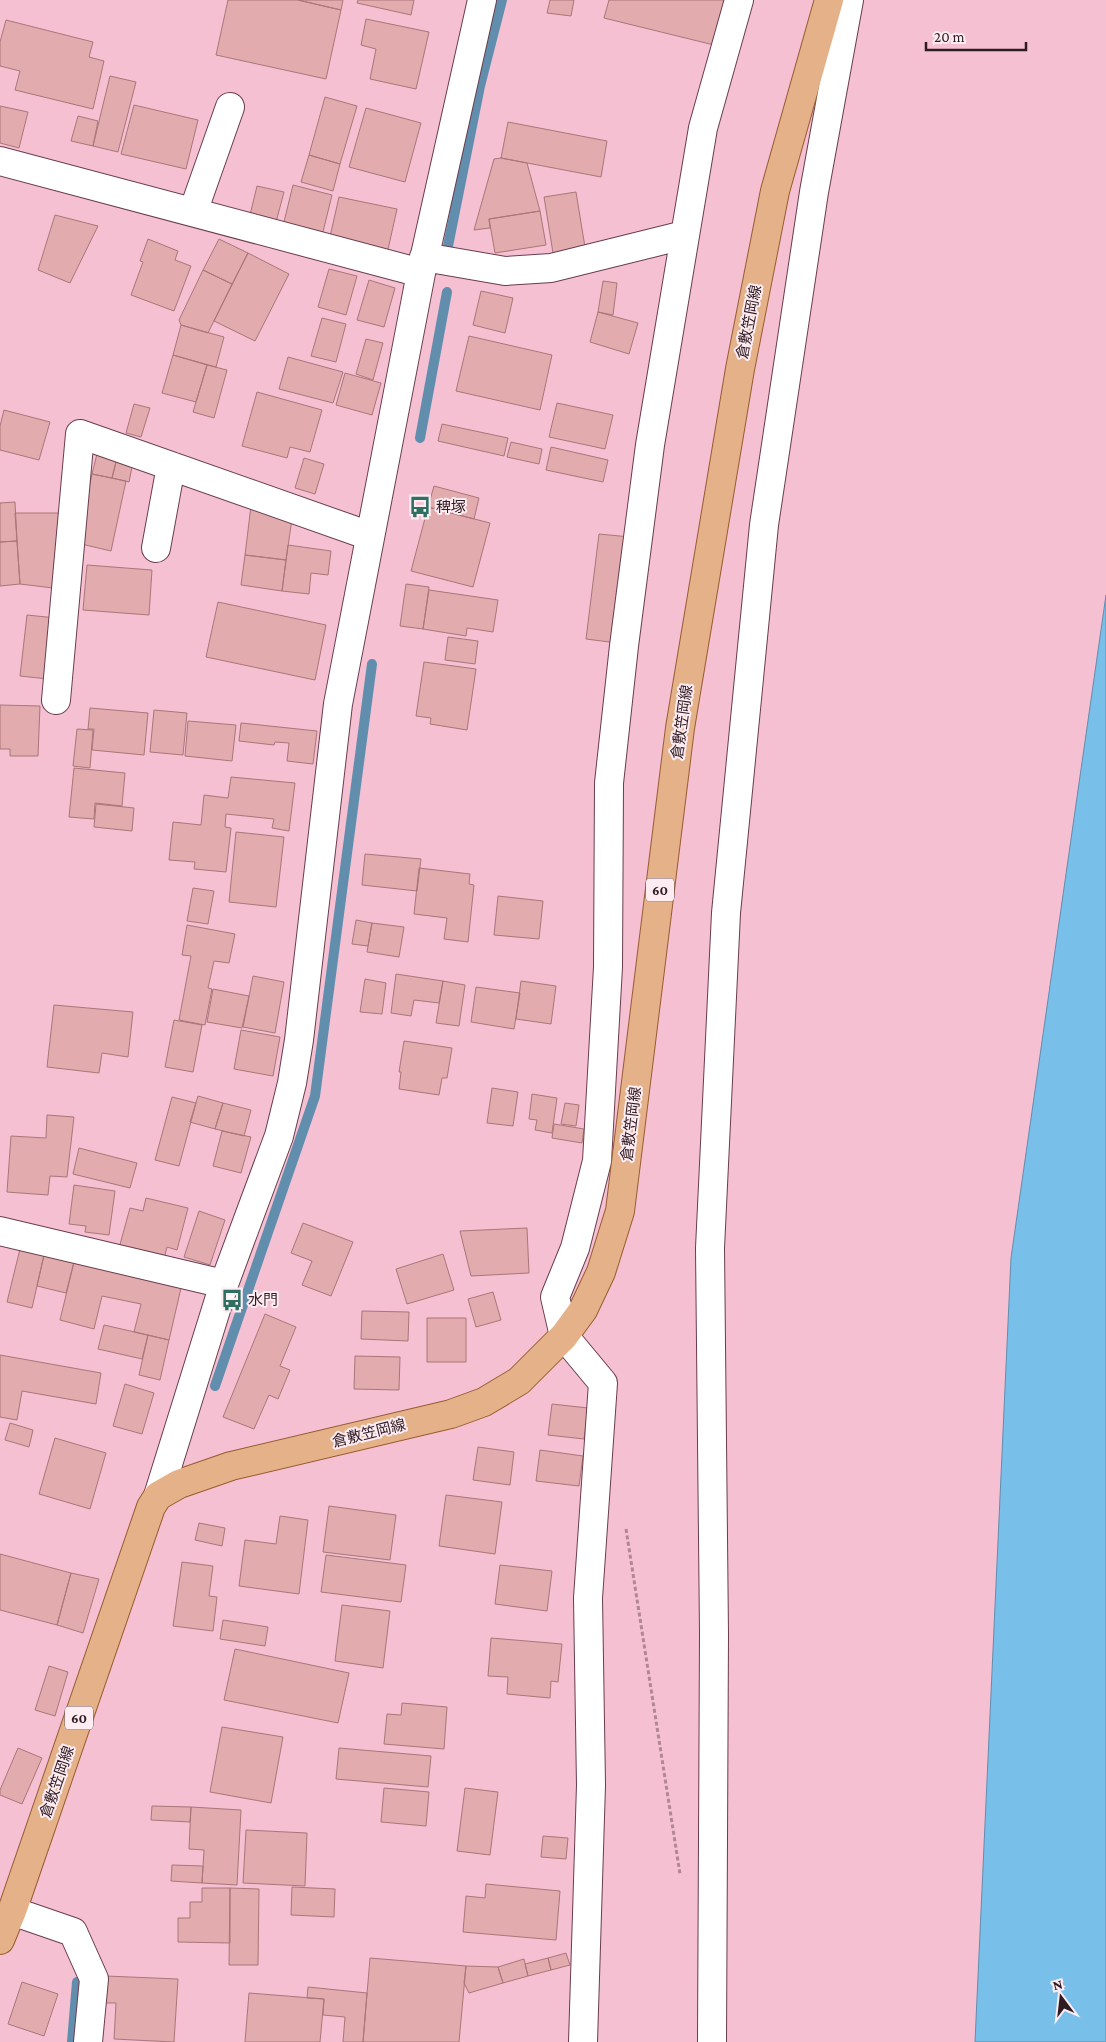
<svg xmlns="http://www.w3.org/2000/svg" width="1106" height="2042" font-family="'Crimson Pro','Noto Sans JP',serif">
<rect width="100%" height="100%" fill="#f5c0d2"/>
<path fill="#78bfea" stroke="#628eae" d="M1106,595V2042H975L1011,1258Z"/>
<g fill="none" stroke-linecap="round" stroke-linejoin="round">
<path stroke="#628eae" stroke-width="10" d="M448,246L480,86L502,0
M420,438L447,292
M215,1386L315,1096L372,664
M72,2042L77,1982"/>
</g>
<path fill="#e2abad" stroke="#aa7679" d="M228,0H298L341,10L326,79L216,55Z
M298,0H343L341,10Z
M358,0H414L411,15L357,3Z
M550,0H574L571,16L547,13Z
M609,0H726L714,45L604,18Z
M366,19L429,32L416,89L370,79L376,49L361,45Z
M6,20L93,42L89,57L104,61L93,109L15,90L20,71L0,66V42Z
M110,76L136,82L118,152L93,146Z
M325,97L357,106L340,164L309,155Z
M134,105L198,120L186,169L121,154Z
M0,106L28,112L19,148L0,143Z
M366,108L421,123L405,182L349,167Z
M78,116L98,121L93,146L71,141Z
M508,122L607,141L601,177L501,158Z
M309,155L340,164L333,191L301,182Z
M501,158L527,163L540,211L489,219L490,228L474,230L494,159Z
M293,185L332,195L322,236L283,226Z
M257,186L284,192L276,222L250,215Z
M576,192L585,247L553,253L544,197Z
M339,197L397,209L387,254L329,241Z
M540,211L546,245L495,253L489,219Z
M55,215L98,226L70,283L38,270Z
M148,239L178,251L175,260L191,266L174,311L131,295L143,262L140,261Z
M219,239L248,253L232,284L203,270Z
M248,253L289,274L255,341L214,321Z
M329,269L357,276L346,315L318,307Z
M203,270L232,284L208,333L181,325L179,320Z
M369,280L395,288L384,327L357,320Z
M603,281L617,283L613,315L598,312Z
M481,291L513,298L505,333L473,325Z
M598,312L638,323L629,354L590,342Z
M322,318L346,324L336,362L311,356Z
M181,325L224,337L216,367L173,355Z
M469,336L552,355L540,410L456,391Z
M366,339L383,343L373,380L356,374Z
M173,355L207,365L196,402L162,393Z
M288,357L343,372L333,403L279,389Z
M207,365L227,370L214,418L193,412Z
M345,373L381,383L372,415L336,405Z
M257,392L322,410L310,452L290,447L287,458L242,446Z
M557,403L613,415L605,449L549,437Z
M134,404L150,408L141,437L126,433Z
M4,410L50,422L39,460L0,450V426Z
M442,424L508,438L504,456L438,441Z
M511,442L542,449L539,464L507,457Z
M551,447L608,460L603,482L546,470Z
M97,454L117,458L112,478L92,474Z
M117,458L133,462L129,482L112,478Z
M304,458L324,464L315,494L295,488Z
M92,474L126,481L111,551L77,543Z
M434,486L479,498L474,519L428,507Z
M15,502L17,541L0,542V503Z
M251,506L293,512L286,560L245,555Z
M428,507L490,523L473,587L411,571Z
M15,513H59L53,588L20,584Z
M599,534L630,537L617,643L586,639Z
M17,541L20,584L0,586V542Z
M288,545L331,551L328,575L311,573L309,594L282,591Z
M245,555L286,560L282,591L241,585Z
M87,565L152,570L149,615L83,610Z
M406,584L429,587L423,629L400,626Z
M429,590L498,600L493,632L467,628L466,636L423,629Z
M218,602L326,625L315,680L206,657Z
M27,615L56,618L48,679L20,676Z
M448,637L478,641L475,664L445,660Z
M424,662L476,669L467,730L430,724L431,718L416,716Z
M0,705L40,706L38,756H10V749H0Z
M90,708L148,713L144,755L92,750L94,729H88Z
M154,710L187,713L183,755L150,752Z
M188,721L236,725L232,761L185,756Z
M241,723L317,731L313,764L287,761L289,743L275,742L274,745L239,741Z
M77,729L93,730L90,768L73,766Z
M74,768L125,773L122,806L95,803L94,819L69,817Z
M231,777L295,783L289,831L272,828L274,819L226,814L225,827L231,828L226,872L194,869L195,862L169,860L173,822L201,825L204,795L228,798Z
M96,804L134,808L132,831L94,827Z
M236,832L284,837L276,907L229,902Z
M365,854L421,859L417,891L362,885Z
M419,868L470,874L469,884L474,885L468,942L444,939L447,918L414,914Z
M193,888L214,891L208,924L187,921Z
M498,896L543,901L539,939L494,935Z
M356,920L372,923L368,946L352,944Z
M372,923L404,927L399,957L367,952Z
M187,925L235,934L229,963L214,961L208,988L212,989L205,1025L179,1020L191,956L182,955Z
M396,974L443,981L439,1003L414,1000L411,1016L391,1013Z
M253,976L284,982L275,1033L243,1027Z
M365,979L386,983L382,1014L360,1012Z
M443,981L465,985L459,1026L436,1023Z
M521,981L556,986L551,1024L516,1019Z
M476,987L520,993L514,1029L471,1022Z
M213,989L249,996L242,1028L207,1022Z
M54,1005L133,1012L128,1057L102,1053L99,1073L47,1067Z
M174,1020L202,1025L193,1072L165,1067Z
M241,1030L280,1037L273,1076L234,1069Z
M404,1041L452,1048L447,1078H442L439,1095L399,1089L401,1072H399Z
M492,1088L518,1092L513,1126L487,1123Z
M532,1094L557,1098L552,1133L535,1130L537,1120L529,1119Z
M198,1096L223,1103L215,1129L190,1122Z
M172,1097L196,1103L179,1166L155,1160Z
M223,1103L251,1110L244,1136L215,1129Z
M565,1103L579,1105L576,1126L561,1124Z
M47,1115L74,1117L67,1177L50,1176L48,1195L7,1192L11,1136L46,1138Z
M554,1124L584,1129L582,1143L552,1138Z
M222,1131L251,1137L241,1173L213,1166Z
M79,1148L137,1163L130,1188L73,1174Z
M74,1185L115,1191L109,1235L85,1232L86,1226L69,1224Z
M146,1198L188,1208L177,1250L167,1247L164,1259L119,1248L130,1208L143,1211Z
M199,1211L225,1220L210,1265L184,1257Z
M303,1223L353,1242L331,1296L302,1285L312,1261L291,1253Z
M527,1228L529,1273L471,1276L460,1231Z
M20,1249L44,1255L32,1308L7,1302Z
M443,1254L454,1290L407,1304L396,1269Z
M44,1255L74,1262L66,1293L37,1286Z
M74,1262L181,1288L169,1340L134,1332L141,1304L102,1296L94,1329L60,1320Z
M493,1292L501,1320L476,1327L468,1299Z
M362,1311L409,1312L408,1341L361,1339Z
M265,1314L296,1327L280,1366L290,1370L278,1399L269,1395L254,1429L223,1417Z
M427,1318H466V1362H427Z
M104,1325L148,1335L142,1359L98,1349Z
M148,1335L169,1340L160,1380L139,1375Z
M0,1355L101,1373L96,1404L22,1391L17,1420L0,1417Z
M355,1356L400,1357L399,1390L354,1389Z
M125,1384L154,1393L142,1434L113,1426Z
M552,1404L588,1408L584,1439L548,1435Z
M10,1423L33,1430L29,1447L5,1440Z
M55,1438L106,1453L90,1509L39,1494Z
M478,1447L514,1452L510,1485L473,1480Z
M540,1450L583,1456L579,1486L536,1481Z
M446,1495L502,1502L495,1554L439,1546Z
M329,1506L396,1515L390,1560L323,1552Z
M280,1516L308,1520L299,1594L239,1586L245,1540L276,1544Z
M199,1523L225,1528L222,1546L195,1540Z
M0,1554L71,1573L57,1625L0,1610Z
M326,1555L406,1565L401,1602L321,1592Z
M182,1562L213,1566L209,1596L217,1597L213,1631L173,1626Z
M500,1565L552,1571L547,1611L495,1604Z
M71,1573L99,1579L83,1633L57,1625Z
M342,1605L390,1611L383,1668L335,1661Z
M223,1620L268,1627L265,1646L220,1639Z
M491,1638L562,1644L558,1682L551,1681L550,1698L507,1694L508,1677L488,1676Z
M235,1649L349,1673L338,1723L224,1700Z
M49,1666L68,1672L55,1716L35,1710Z
M402,1703L447,1707L444,1749L384,1744L387,1714L401,1715Z
M222,1727L283,1737L271,1803L210,1792Z
M18,1748L42,1758L22,1804L0,1795V1790Z
M339,1748L431,1756L428,1787L336,1779Z
M384,1788L429,1792L426,1826L381,1822Z
M465,1788L498,1792L490,1855L457,1851Z
M152,1806L191,1807L190,1822L151,1820Z
M191,1807L241,1810L237,1885L202,1883L204,1850L189,1849Z
M246,1830L307,1833L305,1886L243,1883Z
M543,1836L568,1838L566,1859L541,1857Z
M172,1865L203,1866L202,1883L171,1881Z
M486,1884L560,1891L556,1940L463,1932L466,1896L485,1898Z
M292,1887L335,1889L334,1917L291,1915Z
M202,1888H230V1943L178,1942V1918H190V1902H202Z
M230,1888L259,1889L258,1965H229Z
M566,1953L570,1965L551,1970L548,1958Z
M370,1958L466,1966L459,2042H363Z
M548,1958L551,1970L528,1976L525,1964Z
M524,1959L528,1976L503,1983L498,1967Z
M466,1966L498,1967L503,1983L469,1993L464,1983Z
M106,1976L178,1979L174,2042L114,2039L116,2003H105Z
M22,1982L58,1994L44,2036L8,2024Z
M308,1987L367,1993L363,2042H343L345,2017L323,2015L324,1999L307,1998Z
M249,1993L324,1999L320,2042H245Z"/>
<g fill="none" stroke-linecap="round" stroke-linejoin="round">
<g stroke="#693d4e" stroke-width="30">
<path id="minor" d="M0,161L421,273
M193,212L230,107
M424,257L505,271L551,268L684,235
M156,548L171,466
M56,700L80,434L370,536
M0,1231L224,1284
M158,1496L224,1284L279,1136L292,1083L299,1040L338,704L421,273L482,0
M12,1911L73,1932L94,1979L88,2042
M583,2042L591,1785L588,1598L603,1383L564,1336L555,1297L575,1248L597,1161L608,967L609,783L624,646L650,445L703,128L739,0
M712,2042L714,1634L710,1248L726,913L764,525L814,192L849,0"/>
</g>
<g stroke="#995b31" stroke-width="30">
<path id="major" d="M0,1940L12,1911L151,1507L158,1496L179,1484L231,1466L451,1414L484,1402L519,1381L564,1336L583,1310L601,1272L620,1211L680,728L740,369L775,191L829,0"/>
</g>
<path stroke="#b18795" stroke-width="3" stroke-dasharray="4 2.5" stroke-linecap="butt" d="M626,1529L680,1874"/>
<use href="#minor" stroke="#fff" stroke-width="28"/>
<use href="#major" stroke="#e4b188" stroke-width="28"/>
</g>
<defs>
<g id="bus-bare" transform="scale(1.725)"><path d="M-5-6H5V4H4V6H2V4H-2V6H-4V4H-5ZM-3.5-4V0h7V-4ZM-3.5 1.2v1.5H-2V1.2ZM2 1.2v1.5H3.5V1.2Z" fill="#2d7061" stroke="#fdecf2" stroke-width="2.5" paint-order="stroke"/></g>
</defs>
<g fill-rule="evenodd">
<use href="#bus-bare" x="420" y="507"/>
<use href="#bus-bare" x="232" y="1300"/>
</g>
<g text-anchor="middle" stroke-width="4" stroke-linejoin="round" paint-order="stroke">
<g fill="#fdecf2" stroke="#6d5a60" stroke-width="1">
<rect x="646" y="878.5" width="28" height="23" rx="4"/>
<rect x="65" y="1706.5" width="28" height="23" rx="4"/>
</g>
<g font-size="14" font-weight="bold" fill="#2f1b22">
<text x="660" y="895">60</text>
<text x="79" y="1723">60</text>
</g>
<g font-size="15" fill="#2f1b22" stroke="#fdecf2">
<text transform="translate(749 322) rotate(-79)" y="5">倉敷笠岡線</text>
<text transform="translate(682 722) rotate(-82)" y="5">倉敷笠岡線</text>
<text transform="translate(631 1124) rotate(-83)" y="5">倉敷笠岡線</text>
<text transform="translate(369 1433) rotate(-14)" y="5">倉敷笠岡線</text>
<text transform="translate(57 1782) rotate(-71)" y="5">倉敷笠岡線</text>
</g>
<g font-size="15" fill="#2f1b22" stroke="#fdecf2" text-anchor="start">
<text x="436" y="512">稗塚</text>
<text x="248" y="1305">水門</text>
</g>
</g>
<g transform="translate(1061 1997) rotate(345)" stroke="#fdecf2" stroke-width="4" paint-order="stroke">
<path d="M0-4L9 19L0 12L-9 19Z" fill="#2f1b22"/>
<text y="-8" font-size="14" font-weight="bold" text-anchor="middle" fill="#2f1b22">N</text>
</g>
<path d="M926 42v8h100v-8" fill="none" stroke="#2f1b22" stroke-width="2.5"/>
<text x="934" y="42" font-size="15" fill="#2f1b22" stroke="#fdecf2" stroke-width="4" paint-order="stroke">20 m</text>
</svg>
